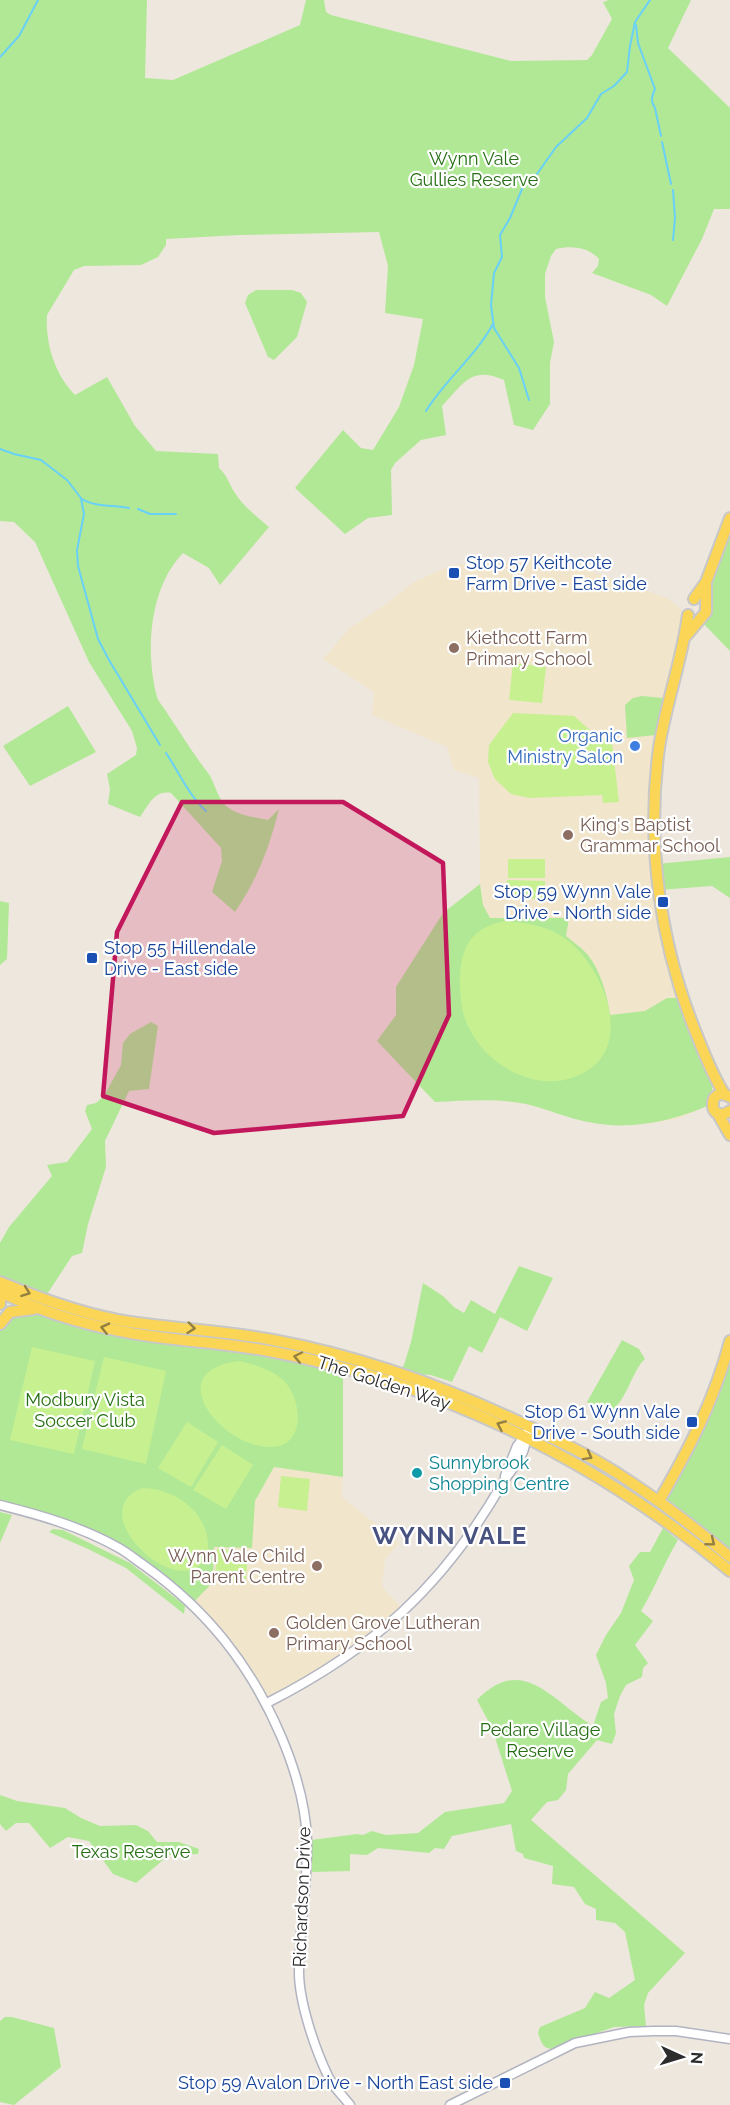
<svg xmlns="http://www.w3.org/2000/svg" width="730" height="2105" font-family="Raleway,sans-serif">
<rect width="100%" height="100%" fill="#eee7dd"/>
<path fill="#f1e5cb" d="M517,556L570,564L667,598L687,614L671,686L655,806L671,957L712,1073L716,1097L698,1110L677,1119L636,1125L593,1123L522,1103L491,1100L377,1041L396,1015V987L443,913L480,884L479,778L454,770L447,747L372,715L374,692L323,659L350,628L389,602L414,582L452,565L516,562Z
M274,1467L343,1477L342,1497L399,1543L385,1560L382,1586L404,1611L375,1636L267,1703L192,1604L213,1582L214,1547H252L255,1501Z"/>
<path fill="#b1e896" d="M0,0H147L145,78L173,80L300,25L306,0H324L326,12L331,15L511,61L587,60L592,55L612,19L603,2L609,0H691L668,48L730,108V209H714L702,239L667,306L651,295L592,273L598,266L599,259C588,247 572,245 556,249L551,256L545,274V297L554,342L550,363V404L533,430L514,425L504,380C471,365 463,384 442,406L446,435L421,440L395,463L391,470L392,515L368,518L345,534L295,488L343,430L361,448L373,450L399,407L414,365L423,319L385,313L388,266L379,232L239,235L166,239V245L158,257L141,265L84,266L74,270L47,315C45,343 55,375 75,395L107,377L135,426L156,451L218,454L219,468C227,475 229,484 235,493C243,506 257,517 269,527L220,585L209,568L183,553C149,588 145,652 157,697C159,703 166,710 169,716C182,735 194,755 208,773C216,784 217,800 229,808C240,816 255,817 268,820L279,809C270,846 257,880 235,912L212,892L222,861L221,848L171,793C154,790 149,805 140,817L108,804L110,789L107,774L136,755L137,748L132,731L89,662L35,542L14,522L0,521Z
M256,290H292L301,293L307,302L297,337L274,360L268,357L245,303L248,295Z
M730,518V651L699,619Z
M642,696L663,698L656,735L627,738L625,705L633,698Z
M68,706L96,752L30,786L3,746Z
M730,857V898L712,886L659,890L657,864Z
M480,884L483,905L490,918H569L566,936C573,942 582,948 588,955C601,972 607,994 610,1015L645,1011L667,998H676L712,1073V1104C674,1121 630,1131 588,1122C567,1118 547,1109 526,1104C496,1098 466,1101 435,1102L377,1041L396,1015V987L443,913Z
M0,901L9,903L7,959L0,965Z
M151,1022L158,1026L149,1089L129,1091L105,1141L106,1167L88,1224L82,1253L72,1256L44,1299L0,1282V1243L9,1227L52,1176L47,1165L67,1162L92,1129L85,1111L87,1105L96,1103L104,1096L121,1065L123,1043L130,1034Z
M519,1266L553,1278L527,1331L500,1317L482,1353L469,1346L452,1382L431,1375L398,1373L404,1365L411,1342L423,1283L443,1296L454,1307L464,1313L471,1300L495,1314Z
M43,1310L79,1322L343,1368V1477L274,1467L255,1501L252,1548L214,1547L213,1582L192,1604L119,1548L0,1505V1324L7,1315Z
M622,1340L639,1349L645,1359C632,1369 623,1414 605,1411C599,1410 592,1405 587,1402Z
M730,1340V1557L659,1501L666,1498Z
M0,1512L12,1515L0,1543Z
M663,1528L678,1540C664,1563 655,1588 641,1611L653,1621L635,1645L648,1663L643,1668L642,1677L626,1685L620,1696L614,1714L616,1733L612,1744L597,1740L568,1774L566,1790L558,1800L547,1802L531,1820L685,1953L648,1993L644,2005L646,2026L614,2027L551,2049C542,2048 541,2041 538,2033L540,2027L585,2008L595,1992L609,1998L635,1980L625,1932L615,1923L596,1920V1909L585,1904L574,1887L552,1884L553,1866L524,1858L523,1854L516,1851L511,1824L452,1836L444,1849L435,1848L429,1853L378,1848L367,1855L350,1854V1871L312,1872L311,1840L357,1834L363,1835L372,1831L386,1835L418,1833L445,1812L504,1803L512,1791L492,1728L477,1700C523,1653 551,1700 593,1726L601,1702L608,1698L606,1683L596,1655L606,1635L621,1613L634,1580L629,1566L640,1552H650Z
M53,1529L63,1530L130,1563L182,1603L185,1606L184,1614L126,1568L88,1549L49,1532Z
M0,1795L17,1801L65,1808L81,1818L100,1826L136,1825L148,1831L157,1842H179L199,1849L198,1854L169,1855L136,1883L113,1874L89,1841L68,1837L50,1848L29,1823H16L6,1831L0,1824Z
M5,2017H12L54,2028L61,2067L14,2105L0,2102V2021Z"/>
<path fill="#c7f091" d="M513,663L546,667L542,703L509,700Z
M513,713L574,716L599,738L612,742L619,802L603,803L602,795L529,798L511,794L495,779L488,762L489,745Z
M508,859H545V878H508Z
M507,880L545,881V899H507Z
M505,921C523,923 542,925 558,934C597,955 635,1036 591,1068C548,1099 490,1071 469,1028C462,1015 461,1002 460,988C459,953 467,928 505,921Z
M32,1347L95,1361L74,1454L10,1440Z
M104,1357L166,1371L146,1464L82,1449Z
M240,1361C255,1365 271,1369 283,1380C303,1399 306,1447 271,1447C222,1448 158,1370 240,1361Z
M187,1422L218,1442L191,1487L158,1468Z
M222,1445L253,1465L226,1509L193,1490Z
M281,1476L310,1479L307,1511L278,1507Z
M142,1488C175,1488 210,1513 208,1549C207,1556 203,1564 196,1568C160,1586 87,1510 142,1488Z
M217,1549L232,1550V1553L234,1551L248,1552L246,1581L231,1580V1577L229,1580L215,1578Z"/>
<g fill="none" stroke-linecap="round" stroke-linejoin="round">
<path stroke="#69d0f7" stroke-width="2" d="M636,25L638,43L655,89C652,96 650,101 655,108L661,136
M0,57L19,36L38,0
M662,142L671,184
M673,190L675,218L673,240
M529,400L519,368L494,328L491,305L494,273L502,257L500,235L510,218L524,184L537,174L556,147L587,118L601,94L614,86L627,72L630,46L635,22L650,0
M426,411C445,380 475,357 493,324
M0,449L14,454L41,460L67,480L81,498L84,514L77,550L78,566L98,639L109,660L160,745
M82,499C95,507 113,505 129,508
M138,509L150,514H176
M166,753C179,772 189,796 206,811"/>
<g stroke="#b1b4c0" stroke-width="11">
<path id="minor" d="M505,1476L517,1446L525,1437
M0,1505C40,1515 82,1527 119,1548C128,1553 136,1560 145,1566C208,1611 251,1666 281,1736C295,1769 306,1805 307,1841C308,1884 299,1929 299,1972C299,2002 315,2049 328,2076C333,2087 343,2096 350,2105
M267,1703C373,1649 442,1588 502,1484C509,1472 520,1462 524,1449C526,1441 526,1434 529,1427
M450,2105L575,2043L629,2032L653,2031H676L730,2039"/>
</g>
<g stroke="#c8c8c8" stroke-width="14">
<path id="major" d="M694,599L706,582L730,518
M688,615C682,660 666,703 659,748C646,844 660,944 696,1033C705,1055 712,1075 725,1095
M686,636L706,612V585
M730,1097C707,1083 707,1126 730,1111
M718,1114L730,1135
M0,1282C41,1299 85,1315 130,1322C177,1329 226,1331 273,1340C365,1357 454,1390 538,1431C569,1446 600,1461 629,1481C664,1504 698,1530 730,1557
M0,1292C38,1310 79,1323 120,1331C169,1341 220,1342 269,1351C440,1382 597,1461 730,1571
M0,1304L1,1286
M0,1324L10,1312L34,1309
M659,1501C689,1449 714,1401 730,1341"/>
</g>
<use href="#minor" stroke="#fff" stroke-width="8"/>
<use href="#major" stroke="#fbd556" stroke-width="10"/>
</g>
<defs><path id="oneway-chevron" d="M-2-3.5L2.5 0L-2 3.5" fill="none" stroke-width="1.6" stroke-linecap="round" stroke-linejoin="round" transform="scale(1.5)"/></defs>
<g stroke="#948041">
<use href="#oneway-chevron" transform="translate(26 1292) rotate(20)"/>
<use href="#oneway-chevron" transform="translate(105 1328) rotate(-167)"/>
<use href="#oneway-chevron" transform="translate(191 1328) rotate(6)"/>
<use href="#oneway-chevron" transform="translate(298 1357) rotate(-168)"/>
<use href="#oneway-chevron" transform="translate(501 1425) rotate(-156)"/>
<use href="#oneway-chevron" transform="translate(588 1456) rotate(29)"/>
<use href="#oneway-chevron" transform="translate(711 1542) rotate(39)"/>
</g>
<path fill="#c2185b" fill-opacity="0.2" stroke="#c2185b" stroke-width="4.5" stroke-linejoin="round" d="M182,802H343L443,863L449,1015L403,1116L214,1133L103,1096L117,932Z"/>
<g fill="#1a4fb4" stroke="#fff" stroke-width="2">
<rect x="448" y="567" width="12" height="12" rx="3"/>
<rect x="657" y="896" width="12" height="12" rx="3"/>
<rect x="86" y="952" width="12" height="12" rx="3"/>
<rect x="686" y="1416" width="12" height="12" rx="3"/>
<rect x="499" y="2077" width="12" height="12" rx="3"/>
</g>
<g fill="#8d6e63" stroke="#fff" stroke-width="2">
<circle cx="454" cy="648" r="6"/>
<circle cx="568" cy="835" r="6"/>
<circle cx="317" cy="1566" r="6"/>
<circle cx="274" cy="1633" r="6"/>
</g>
<circle fill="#3f7fe0" stroke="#fff" stroke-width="2" cx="635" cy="746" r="6"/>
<circle fill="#0f9aa8" stroke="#fff" stroke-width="2" cx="417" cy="1473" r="6"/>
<g text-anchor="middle" stroke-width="4.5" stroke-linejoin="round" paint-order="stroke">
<g font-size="18" fill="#276f15" stroke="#fff">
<text x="474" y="165">Wynn Vale<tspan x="474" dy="21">Gullies Reserve</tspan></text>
<text x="85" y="1406">Modbury Vista<tspan x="85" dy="21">Soccer Club</tspan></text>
<text x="540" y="1736">Pedare Village<tspan x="540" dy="21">Reserve</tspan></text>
<text x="131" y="1858">Texas Reserve</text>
</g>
<g font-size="18" fill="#164399" stroke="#fff" text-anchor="end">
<text x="466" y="569" text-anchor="start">Stop 57 Keithcote<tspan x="466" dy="21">Farm Drive - East side</tspan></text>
<text x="651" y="898">Stop 59 Wynn Vale<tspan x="651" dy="21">Drive - North side</tspan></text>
<text x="104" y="954" text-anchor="start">Stop 55 Hillendale<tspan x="104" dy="21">Drive - East side</tspan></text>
<text x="680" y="1418">Stop 61 Wynn Vale<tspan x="680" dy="21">Drive - South side</tspan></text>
<text x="493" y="2089">Stop 59 Avalon Drive - North East side</text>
</g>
<g font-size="18" fill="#785e54" stroke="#fff" text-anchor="start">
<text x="466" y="644">Kiethcott Farm<tspan x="466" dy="21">Primary School</tspan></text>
<text x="580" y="831">King's Baptist<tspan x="580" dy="21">Grammar School</tspan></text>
<text x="305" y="1562" text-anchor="end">Wynn Vale Child<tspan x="305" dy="21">Parent Centre</tspan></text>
<text x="286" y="1629">Golden Grove Lutheran<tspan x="286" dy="21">Primary School</tspan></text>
</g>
<g font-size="18" fill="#366cbe" stroke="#fff" text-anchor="end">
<text x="623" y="742">Organic<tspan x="623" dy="21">Ministry Salon</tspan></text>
</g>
<g font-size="18" fill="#2c2c2c" stroke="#fff">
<text transform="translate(384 1383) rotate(18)" y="6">The Golden Way</text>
<text transform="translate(302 1897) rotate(-88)" y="6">Richardson Drive</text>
</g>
<g font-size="18" fill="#0d838f" stroke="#fff" text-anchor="start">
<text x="429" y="1469">Sunnybrook<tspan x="429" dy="21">Shopping Centre</tspan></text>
</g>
<g font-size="24" font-weight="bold" letter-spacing="1.5" fill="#485280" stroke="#fff">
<text x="450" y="1544">WYNN VALE</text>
</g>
</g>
<g transform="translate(682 2057) rotate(94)" stroke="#ffffff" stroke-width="4.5" paint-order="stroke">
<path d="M0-4.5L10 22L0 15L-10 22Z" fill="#2c2c2c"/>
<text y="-9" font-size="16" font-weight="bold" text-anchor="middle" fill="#2c2c2c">N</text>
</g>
</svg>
